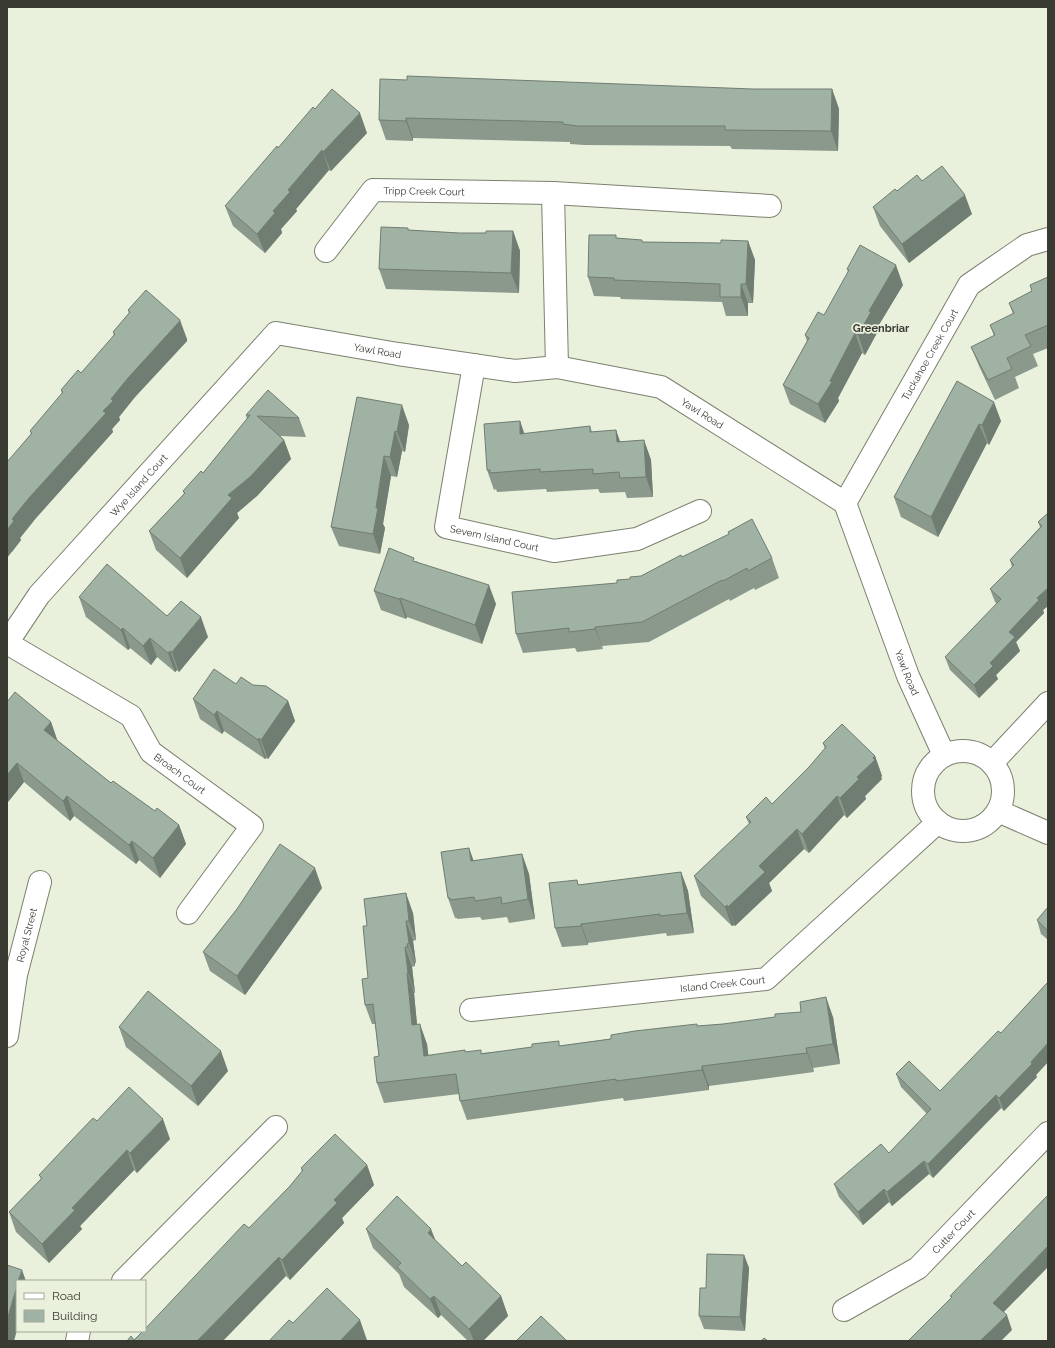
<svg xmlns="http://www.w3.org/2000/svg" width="1055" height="1348" font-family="Raleway,sans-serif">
<rect width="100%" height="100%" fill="#e9f0db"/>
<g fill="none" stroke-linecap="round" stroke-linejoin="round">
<g stroke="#7b816f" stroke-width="24">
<g id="street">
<path d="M553,193L557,367"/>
<path id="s1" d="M326,251L373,190L553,193L770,206"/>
<path id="s2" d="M474,365L446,527L554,551L637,539L700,511"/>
<path id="s3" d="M845,503L969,285L1027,245L1048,239"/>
<path id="s4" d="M7,643L39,595L276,333L398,354L515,371L557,367L661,387L845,503L908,676L944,755"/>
<path id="s5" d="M7,643L131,716L151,752L252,826L188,913"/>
<circle cx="963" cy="791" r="40"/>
<path d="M992,763L1048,703"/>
<path d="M998,811L1048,833"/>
<path id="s6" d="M471,1010L766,979L938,822"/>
<path id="s7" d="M7,1036L16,975L40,882"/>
<path d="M123,1281L276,1127"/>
<path id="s8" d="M844,1310L918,1268L1048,1133"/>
<path d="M77,1341L79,1331"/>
</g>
</g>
<use href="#street" stroke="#fff" stroke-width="22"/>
</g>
<path fill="#8a998c" d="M753,89H832L839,109L838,151L732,149L730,146L584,145L570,144V142L413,138V141L386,140L379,120Z
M315,109L367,133L331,171L329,170L296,209L297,211L281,229L282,233L265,253L233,226L225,206L278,148Z
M922,181L972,214L909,263L880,226L873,207L897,191Z
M409,230L459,233H486L513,231L520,251L519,293L386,289L379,269Z
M617,238L643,242L721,243L748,241L755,260L753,303H748V316H726L722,302L621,299L620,297L594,296L588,277Z
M847,269L903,285L877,328L878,331L865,355L862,353L838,398L839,401L825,423L790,404L783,385L807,341L805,335L824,315L848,272Z
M1048,277V348L1033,354L1038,366L1015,377L1019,388L995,400L979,366L971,347L994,336L990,325L1013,314L1009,303L1032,291L1030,285Z
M128,310L187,339V341L135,397L119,417L120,420L112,429L113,432L36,518L20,538L21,540L12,552L15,453L31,434L30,431L62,394L61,390L81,373L114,336L113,332L129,314Z
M957,381L1001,421L989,445L987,443L938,537L901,517L894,497Z
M357,397L409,425L405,452L402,451L397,477L391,476L383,524L385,528L380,554L339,546L331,527Z
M246,415L299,418L306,437L280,436L284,440L291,459L257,496L237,513L239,518L187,578L156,550L149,531L184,494L183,491L203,473L247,419Z
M520,421L524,434L590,426L592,432L616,430L620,442L644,440L651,460L653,497L627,498L625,492L600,493L598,489L547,492L546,489L497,492L496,489L494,490L487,470Z
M1048,513V606L1043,610L1044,613L1016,642L1020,651L996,675L998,679L979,698L950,670L945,657L997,604L995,602L990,589L1012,567L1010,560L1040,527L1038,522Z
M682,557L772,558L779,578L755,590L754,588L730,601L729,599L649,642L602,646L603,649L577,652L575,648L523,653L516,634L617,583L641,576Z
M416,561L496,604L482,644L407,617L406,619L381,610L374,591Z
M79,597L167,616L208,637L179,672L177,670L175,672L157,657L151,665L130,648L128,650L86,617Z
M236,684L253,685L288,701L295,721L268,759L266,758L265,759L224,731L222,734L200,719L193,699Z
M7,702L51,722L57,740L111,783L155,811L179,825L186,844L160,878L139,860L136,864L74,816L70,821L24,782L8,802H7Z
M823,743L875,756L882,776L881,777L882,779L865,796L866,799L847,818L844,815L809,853L804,849L769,883L772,891L735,926L734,925L732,926L701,896L694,876L749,824L746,817L772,804L809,767L825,749Z
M469,848L473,861L522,854L529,874L535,919L509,923L507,917L482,920L480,917L457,919V918H455L448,898Z
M681,872L688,891L694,933L667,936L666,933L588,943V945L562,947L555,928L579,885Z
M322,888L245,995L210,971L203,952L237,909Z
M1048,907V940L1041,934L1037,920Z
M413,913L416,940L413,941L416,963H415V966L412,967L415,993H414L417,1025L427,1044L428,1055L466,1052L482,1053L560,1046L698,1026L833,1017L840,1064L813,1068L814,1072L709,1086V1090L624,1101L623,1098L467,1120L460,1101L459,1094L384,1103L377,1083L379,1056L375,1024H372L365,1005L368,978L367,926Z
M1048,982V1062L1036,1075L1037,1077L1004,1111L1001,1108L933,1178L929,1174L892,1206L889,1202L863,1225L839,1197L834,1184L889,1153L927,1114L901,1087L896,1074L940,1091L1001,1033Z
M119,1027L228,1071L198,1106L126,1047Z
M97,1121L170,1139L137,1173L134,1170L80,1226L82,1229L49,1263L16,1232L9,1212L41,1179L39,1175Z
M367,1165L374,1185L342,1218L344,1223L290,1280L286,1276L134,1340L249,1228L290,1186L302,1172L301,1168Z
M366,1229L436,1241L462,1266L501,1296L508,1316L483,1341H468L441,1315L438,1318L404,1287L399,1274L373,1248Z
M744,1255L749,1268L745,1331L704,1329L699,1316L706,1288Z"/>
<path fill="#707d72" d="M832,89L839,109L838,151L831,131Z
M360,113L367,133L331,171L323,152Z
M406,118L413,138V141L406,121Z
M322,150L329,170L296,209L297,211L281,229L282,233L265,253L257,234L273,211L288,190Z
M965,195L972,214L909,263L902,244Z
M513,231L520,251L519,293L511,273Z
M748,241L755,260L753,303L746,284Z
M896,265L903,285L877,328L878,331L865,355L858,335L869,311Z
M741,284L748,303V316L741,297Z
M180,320L187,339V341L135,397L119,417L120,420L112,429L113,432L36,518L20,538L21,540L7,558V530L12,519L29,498L103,411L111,399L128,378Z
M855,333L862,353L838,398L839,401L825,423L818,404Z
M994,402L1001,421L989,445L982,425Z
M402,405L409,425L405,452L397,432Z
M520,421L527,441L520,434Z
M979,424L987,443L938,537L931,517Z
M616,430L623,450L617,442Z
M395,431L402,451L397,477L390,457Z
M284,440L291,459L257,496L237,513L239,518L187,578L180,558L228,495Z
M644,440L651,460L653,497L646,477Z
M384,456L391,476L383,524L385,528L380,554L373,534L376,508Z
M489,585L496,604L482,644L475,625Z
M1048,588V606L1043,610L1044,613L1016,642L1020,651L996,675L998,679L979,698L974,685L990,663L1009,632L1037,598Z
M400,598L407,617L406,619L399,599Z
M201,617L208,637L179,672L172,652Z
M595,627L602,646L603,649L595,629Z
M123,628L130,648L128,650L121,630Z
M150,638L157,657L151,665L143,646Z
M170,651L177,670L175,672L168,653Z
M288,701L295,721L268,759L261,740Z
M217,711L224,731L222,734L214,715Z
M51,722L58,742L44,730Z
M259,738L266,758L265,759L258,740Z
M875,756L882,776L881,777L882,779L865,796L866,799L847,818L840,798Z
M17,763L24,782L8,802L7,801V775Z
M67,796L74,816L70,821L63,801Z
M837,796L844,815L809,853L802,834Z
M179,825L186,844L160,878L153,858Z
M797,829L804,849L769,883L772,891L735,926L728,907L759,866Z
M132,841L139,860L136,864L129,845Z
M469,848L476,867L471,861Z
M522,854L529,874L535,919L528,899Z
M315,868L322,888L245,995L237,976Z
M681,872L688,891L694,933L687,913Z
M406,893L413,913L416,940L409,921Z
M727,905L734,925L732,926L725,907Z
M406,921L413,941L416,963L409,943Z
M581,924L588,943V945L581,926Z
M407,944L415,963V966L408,947Z
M405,947L412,967L415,993L408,973Z
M407,973L414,993L419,1045L412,1025Z
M826,997L833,1017L840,1064L833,1044Z
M420,1024L427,1044L431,1076L424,1056Z
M1048,1043V1062L1036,1075L1037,1077L1004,1111L999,1098Z
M806,1048L813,1068L814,1072L807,1053Z
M221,1051L228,1071L198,1106L191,1086Z
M702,1066L709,1086V1090L702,1070Z
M996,1095L1001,1108L933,1178L928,1164Z
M163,1119L170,1139L137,1173L130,1153Z
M127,1150L134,1170L80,1226L82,1229L49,1263L42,1244L72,1208Z
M924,1161L929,1174L892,1206L887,1192Z
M367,1165L374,1185L342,1218L344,1223L290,1280L282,1260L334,1200Z
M884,1189L889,1202L863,1225L858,1212Z
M431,1229L439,1249L428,1233Z
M1048,1246V1267L998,1318L993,1303Z
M744,1255L749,1268L745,1331L740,1317Z
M279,1257L286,1276L223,1341H197Z
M22,1270L26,1281H18Z
M17,1286V1330L14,1341H7V1320Z
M434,1296L441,1315L438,1318L430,1299Z
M501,1296L508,1316L483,1341H474L469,1329Z
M1007,1315L1012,1330L1001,1341H980Z
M360,1320L367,1340L366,1341H340Z"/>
<path fill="#a0b2a3" stroke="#707d72" d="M407,76L753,89H832L831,131L725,130V126H577L563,124V122L406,118V121L379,120L380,79L407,80Z
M332,89L360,113L323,152L322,150L288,190L290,192L273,211L275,213L257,234L225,206L277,146L278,148L313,107L315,109Z
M942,166L965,195L902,244L873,207L895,189L897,191L917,175L922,181Z
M381,227L408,228V230L459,233H486V231H513L511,273L379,269Z
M589,235H616V238L642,240V242L721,243V240L748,241L746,284H741V297H720V284L614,280V278L588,277Z
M860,245L896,265L869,311L871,312L858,335L855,333L830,381L832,382L818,404L783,385L809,338L805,335L818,312L824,315L849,270L847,269Z
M1048,277V325L1025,335L1031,346L1007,358L1012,369L988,380L971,347L995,335L990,325L1014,313L1009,303L1032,291L1030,285Z
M146,290L180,320L179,322L128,378L111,399L113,401L103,411L106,413L29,498L12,519L14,521L7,530V462L32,433L30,431L63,392L61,390L78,370L81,373L115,334L113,332L130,312L128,310Z
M957,381L994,402L982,425L979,424L931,517L894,497Z
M268,390L299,418L257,416L284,440L250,477L228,495L232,498L180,558L149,531L185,493L183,491L201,471L203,473L250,415H246Z
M357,397L402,405L397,432L395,431L390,457L384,456L376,508H378L373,534L331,527Z
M520,421V434L590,426V432L616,430L617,442L644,440L646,477L620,478L619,472L593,474V469L540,472V469L490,473V470H487L484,424Z
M1048,513V582H1047L1048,583V588L1037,598L1039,600L1009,632L1015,637L990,663L993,666L974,685L945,657L1001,599L990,589L1014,565L1010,560L1042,526L1038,522Z
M752,519L772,558L748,571L747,568L723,581L722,580L642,622L595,627V629L569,632V628L516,634L512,592L617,583V580L630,579V577L641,576L681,555L682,557L729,534L728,532Z
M389,548L414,558L413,561L489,585L475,625L400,598L399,599L374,591Z
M107,564L167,616L181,601L201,617L172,652L170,651L168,653L150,638L143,646L123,628L121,630L79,597Z
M214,669L236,684L241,677L253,685L266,686L288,701L261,740L259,738L258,740L217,711L214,715L193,699Z
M15,692L51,722L44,730L111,783L113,781L155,811L157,808L179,825L153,858L132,841L129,845L67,796L63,801L17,763L7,775V702Z
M842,724L875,756L873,758L875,760L857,777L859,779L840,798L837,796L802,834L797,829L759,866L765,872L728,907L727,905L725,907L694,876L751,822L746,817L766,797L772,804L809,767L826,747L823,743Z
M280,844L315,868L237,976L203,952L237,909Z
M469,848L471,861L522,854L528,899L502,904L501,897L475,901L474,897L450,900V898H448L441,852Z
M681,872L687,913L660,916V914L581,924V926L555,928L549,883L577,880L578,885Z
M406,893L409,921H406L409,943L407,944L408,947H405L408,973H407L412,1025L420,1024L424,1056L465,1050V1052L481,1050V1054L532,1047V1044L559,1041V1046L611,1039V1035L635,1031L697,1024V1026L723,1024L775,1017V1014L801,1012L800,1002L826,997L833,1044L806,1048L807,1053L702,1066V1070L616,1081V1079L460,1101L456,1074L377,1083L374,1057L379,1056L373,1004L365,1005L362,979L368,978L363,926H367L364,899Z
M1048,907V931L1037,920Z
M1048,982V1043L1031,1062L1032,1064L999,1098L996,1095L928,1164L924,1161L887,1192L884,1189L858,1212L834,1184L881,1144L889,1153L931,1109L896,1074L909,1061L940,1091L998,1031L1001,1033Z
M148,991L221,1051L191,1086L119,1027Z
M129,1087L163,1119L130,1153L127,1150L72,1208L75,1210L42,1244L9,1212L42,1178L39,1175L71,1141L93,1118L97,1121Z
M335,1134L367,1165L334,1200L337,1203L282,1260L279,1257L197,1341H127L131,1336L134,1340L143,1331H145V1329L244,1224L249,1228L290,1186L303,1170L301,1168Z
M1048,1195V1246L993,1303L1007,1315L980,1341H908L952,1297L950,1296Z
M397,1196L431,1229L428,1233L462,1266L466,1262L501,1296L469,1329L434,1296L430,1299L397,1267L401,1263L366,1229Z
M707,1254L744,1255L740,1317L699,1316L700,1288H706Z
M7,1265L22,1270L18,1281H17V1286L7,1320Z
M327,1288L360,1320L340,1341H269L289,1320L293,1323Z
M541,1316L567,1341H516Z
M764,1338L768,1341H761Z"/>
<g text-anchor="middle" stroke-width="3.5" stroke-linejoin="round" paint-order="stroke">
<g font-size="10" fill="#393b33" stroke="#e9f0db">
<text dy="4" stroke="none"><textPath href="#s1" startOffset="128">Tripp Creek Court</textPath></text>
<text dy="4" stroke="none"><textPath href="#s4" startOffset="514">Yawl Road</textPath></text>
<text dy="4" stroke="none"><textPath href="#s3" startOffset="171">Tuckahoe Creek Court</textPath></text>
<text dy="4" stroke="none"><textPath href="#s4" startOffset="850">Yawl Road</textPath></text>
<text dy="4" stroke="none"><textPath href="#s4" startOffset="206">Wye Island Court</textPath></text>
<text dy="4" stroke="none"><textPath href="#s2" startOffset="214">Severn Island Court</textPath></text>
<text dy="4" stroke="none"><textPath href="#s4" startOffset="1199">Yawl Road</textPath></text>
<text dy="4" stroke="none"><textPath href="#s5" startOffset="221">Broach Court</textPath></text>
<text dy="4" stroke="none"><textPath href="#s7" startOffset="103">Royal Street</textPath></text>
<text dy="4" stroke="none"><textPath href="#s6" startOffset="253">Island Creek Court</textPath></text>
<text dy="4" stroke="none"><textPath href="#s8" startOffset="136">Cutter Court</textPath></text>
</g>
<g font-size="11" font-weight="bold" fill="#393b33" stroke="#e9f0db">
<text x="881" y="332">Greenbriar</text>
</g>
</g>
<rect width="1055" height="1348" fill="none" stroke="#393b33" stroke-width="16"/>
<rect x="16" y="1280" width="130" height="52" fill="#e9f0db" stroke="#a3a898"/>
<rect x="24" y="1293" width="20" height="6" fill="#ffffff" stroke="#a3a898"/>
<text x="52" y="1300" font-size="12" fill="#393b33">Road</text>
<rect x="24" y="1310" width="20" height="12" fill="#a0b2a3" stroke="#a3a898"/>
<text x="52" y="1320" font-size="12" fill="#393b33">Building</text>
</svg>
